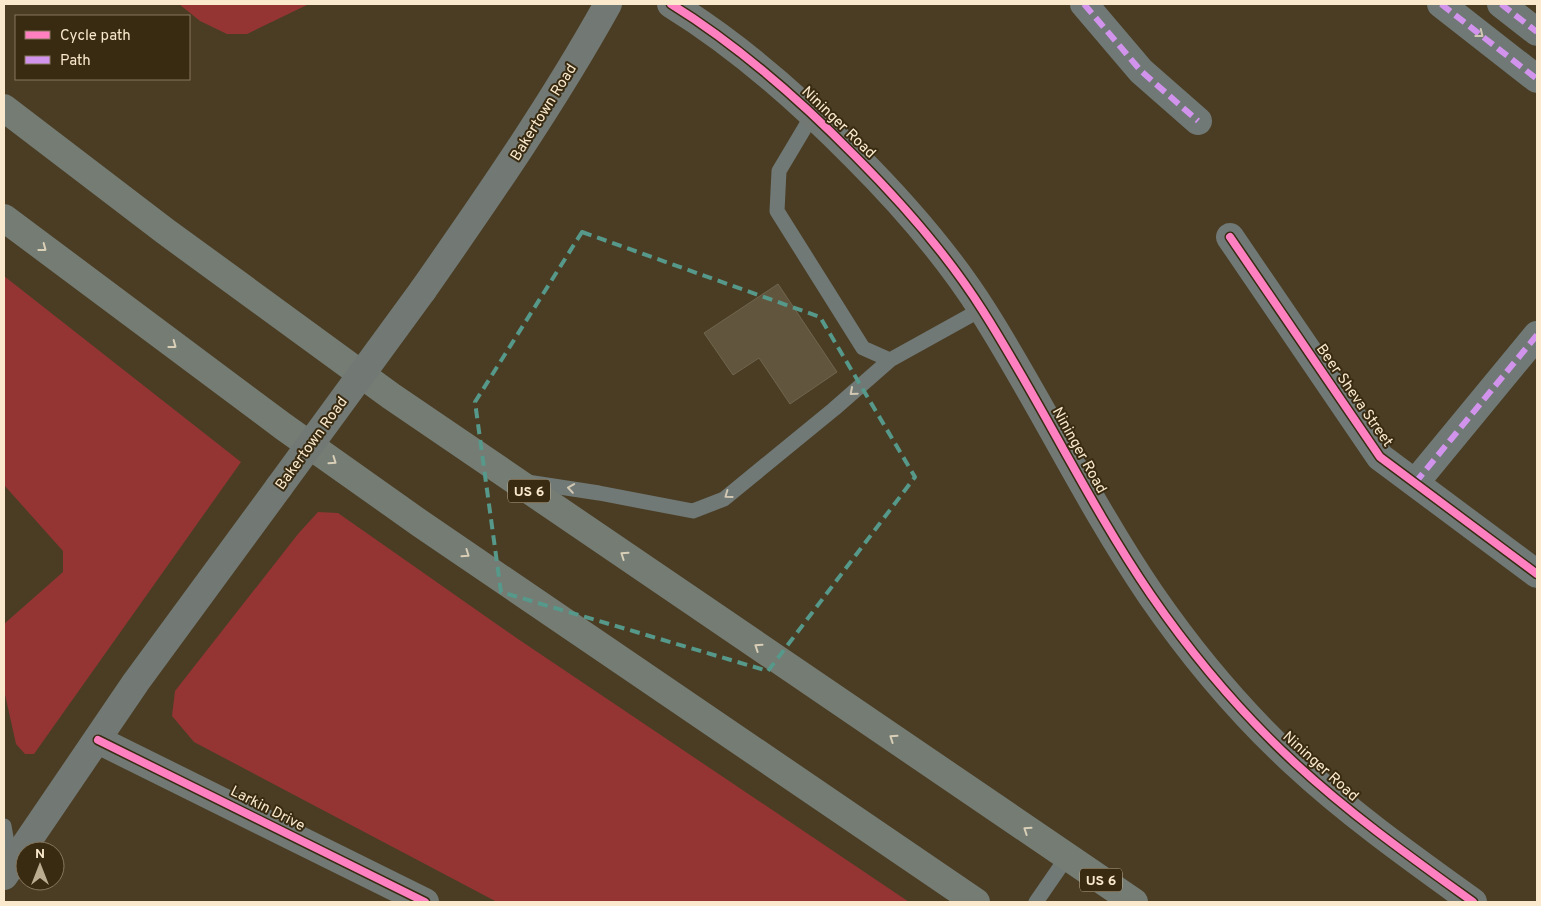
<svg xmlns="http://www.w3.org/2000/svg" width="1541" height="906" font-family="Overpass,sans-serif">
<rect width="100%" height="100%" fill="#4a3d24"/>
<path fill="#943534" d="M179,4H309L247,34H227L200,21Z
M4,276L241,462L34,754H25L16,744L4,690V624L63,572V551L4,485Z
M318,512L338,513L518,639L909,902H497L194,742L172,716L175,691L298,534Z"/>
<path fill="#61553e" stroke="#70654e" d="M778,284L837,372L790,404L759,358L733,375L704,333Z"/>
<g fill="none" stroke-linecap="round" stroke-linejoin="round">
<path stroke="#707976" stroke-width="15" d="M813,114L779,171L777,211L863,348L890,360L982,309
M527,482L599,493L693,511L724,499L834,409L890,360
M4,826L11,865
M1036,902L1067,857"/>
<path stroke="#707976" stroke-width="28" d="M1084,4L1141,71L1198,121
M1441,4L1537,79
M1501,4L1537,32
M1230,237L1380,457L1537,574
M1415,483L1537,335"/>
<path stroke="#727974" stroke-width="28" d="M671,4C739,46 799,99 855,156C903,204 947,254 983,311C1042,404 1089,504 1151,595C1193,656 1241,713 1295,763C1350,814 1412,858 1473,902
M423,290C488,197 553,103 608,4
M98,740L425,902
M4,876L136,682L279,487"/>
<path stroke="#757c74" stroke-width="28" d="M4,108L165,231L391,396L1134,902
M4,218L284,427L421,524L976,902"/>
<path stroke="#727974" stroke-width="28" d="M279,487L423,290"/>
<path stroke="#d193ec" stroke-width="6" stroke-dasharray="12 6" stroke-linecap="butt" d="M1084,4L1141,71L1198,121
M1441,4L1537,79
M1501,4L1537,32
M1415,483L1537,335"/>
<g stroke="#382b12" stroke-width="11">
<path id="cycleway" d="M671,4C739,46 799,99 855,156C903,204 947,254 983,311C1042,404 1089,504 1151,595C1193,656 1241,713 1295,763C1350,814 1412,858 1473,902
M1230,237L1380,457L1537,574
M98,740L425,902"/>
</g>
<use href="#cycleway" stroke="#ff80c0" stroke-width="8"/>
</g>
<defs><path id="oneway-chevron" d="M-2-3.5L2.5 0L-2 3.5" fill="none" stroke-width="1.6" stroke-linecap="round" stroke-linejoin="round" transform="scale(1.25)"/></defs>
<g stroke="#d1c7b2">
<use href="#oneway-chevron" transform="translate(1480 34) rotate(38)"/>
<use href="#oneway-chevron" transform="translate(853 392) rotate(139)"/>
<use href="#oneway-chevron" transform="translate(571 488) rotate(-171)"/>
<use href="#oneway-chevron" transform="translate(728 495) rotate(144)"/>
</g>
<g stroke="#d9ceb6">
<use href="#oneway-chevron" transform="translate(43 248) rotate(37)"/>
<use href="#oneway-chevron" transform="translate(173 345) rotate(37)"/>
<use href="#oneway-chevron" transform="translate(333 461) rotate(35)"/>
<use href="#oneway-chevron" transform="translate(466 554) rotate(35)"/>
<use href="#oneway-chevron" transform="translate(624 555) rotate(-146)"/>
<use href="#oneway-chevron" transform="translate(758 647) rotate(-146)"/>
<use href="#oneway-chevron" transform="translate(893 738) rotate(-146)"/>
<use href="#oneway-chevron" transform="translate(1027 830) rotate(-146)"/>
</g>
<path fill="none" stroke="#56988a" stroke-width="4" stroke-dasharray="10 6" stroke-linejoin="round" d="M582,232L820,317L915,477L768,671L501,592L475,402Z"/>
<g text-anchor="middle" stroke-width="4" stroke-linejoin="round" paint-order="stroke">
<g fill="#382b12" stroke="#c0b094" stroke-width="1">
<rect x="508" y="479.5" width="42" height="23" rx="4"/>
<rect x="1080" y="868.5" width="42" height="23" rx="4"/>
</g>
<g font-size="14" font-weight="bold" fill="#fae9cc">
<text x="529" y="496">US 6</text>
<text x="1101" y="885">US 6</text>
</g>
<g font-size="15" fill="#fae9cc" stroke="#382b12">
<text transform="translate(543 112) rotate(-58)" y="5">Bakertown Road</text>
<text transform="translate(839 122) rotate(44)" y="5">Nininger Road</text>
<text transform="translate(1355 395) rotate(55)" y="5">Beer Sheva Street</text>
<text transform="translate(311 443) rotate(-54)" y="5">Bakertown Road</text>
<text transform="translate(1080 450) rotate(61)" y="5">Nininger Road</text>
<text transform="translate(1321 766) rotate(42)" y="5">Nininger Road</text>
<text transform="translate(268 808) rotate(27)" y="5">Larkin Drive</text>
</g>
</g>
<rect width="1541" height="906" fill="none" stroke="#fae9cc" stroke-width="10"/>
<rect x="15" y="15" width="175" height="65" fill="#382b12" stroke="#86775c"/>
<rect x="25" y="31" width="25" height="8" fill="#ff80c0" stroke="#86775c"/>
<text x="60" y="40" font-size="15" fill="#fae9cc">Cycle path</text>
<rect x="25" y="56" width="25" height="8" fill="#d193ec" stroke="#86775c"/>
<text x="60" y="65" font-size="15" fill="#fae9cc">Path</text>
<g transform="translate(40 866)"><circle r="24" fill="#382b12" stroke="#86775c"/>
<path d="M0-4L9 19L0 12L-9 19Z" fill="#bcad91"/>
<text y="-8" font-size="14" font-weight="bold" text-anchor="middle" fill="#fae9cc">N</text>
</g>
</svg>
